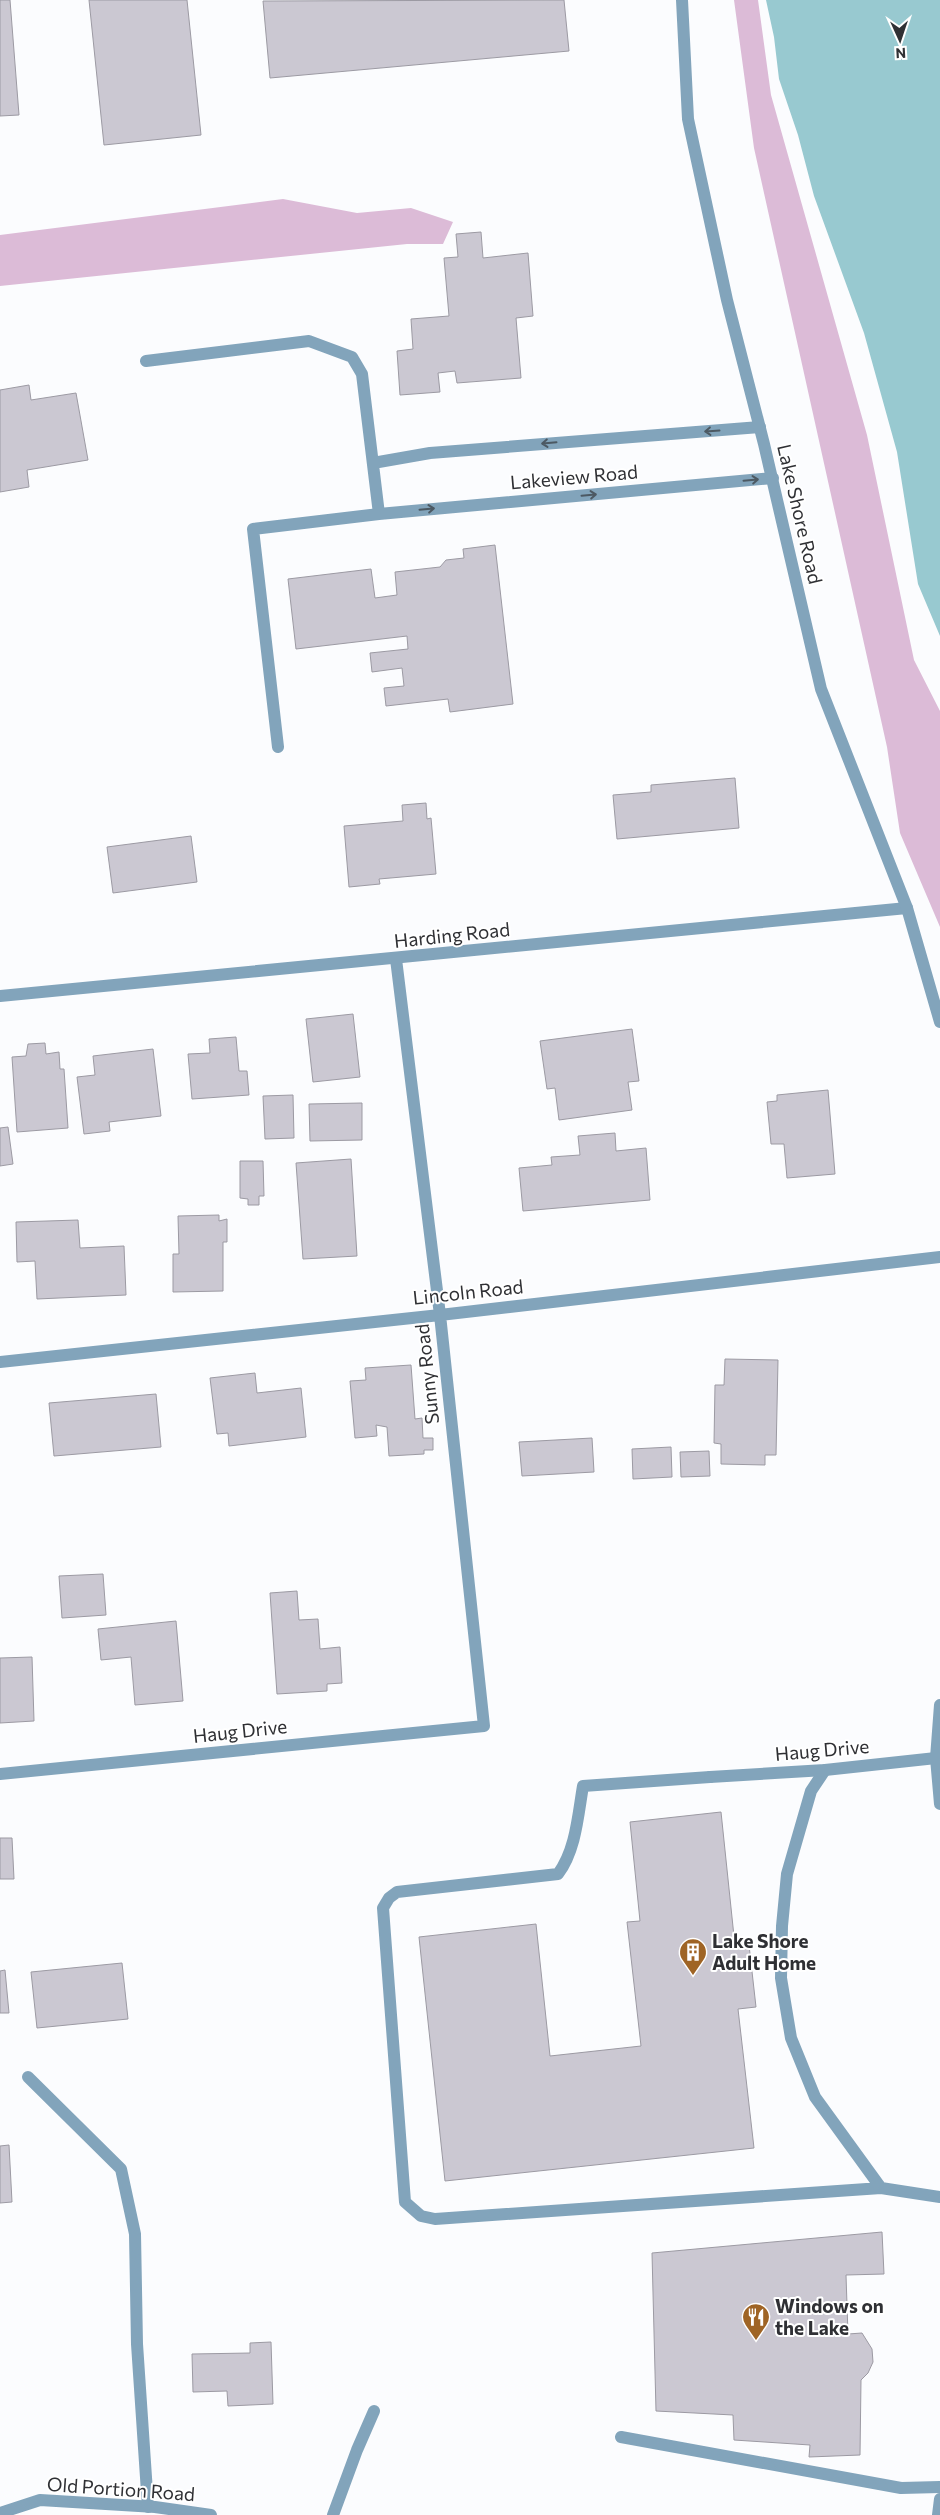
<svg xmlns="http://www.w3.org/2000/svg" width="940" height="2515" font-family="Commissioner,sans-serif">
<rect width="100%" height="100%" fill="#fbfcfe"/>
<path fill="#dcbbd7" d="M734,0H758L771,95L867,435L914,660L940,711V927L900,833L887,747L754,148Z
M283,199L357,213L411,208L453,222L443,244H407L0,286V235Z"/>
<path fill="#98c9d0" d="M766,0H940V636L918,584L897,452L864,333L814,196L798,135L779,79L774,37Z"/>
<path fill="#cbc8d2" stroke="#9c9aa3" d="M0,0H10L19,115L0,116Z
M89,0H187L201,135L104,145Z
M564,0L569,51L270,78L263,1Z
M481,232L483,258L528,253L533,316L516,318L521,378L457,383L455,371L438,373L440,392L400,395L397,351L413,349L411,319L449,316L444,258L458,257L456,234Z
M29,385L31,400L76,393L88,460L27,470L29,487L0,492V390Z
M495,545L513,704L450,712L448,699L386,706L384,688L404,686L402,668L372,672L370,653L408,649L407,636L296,649L288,579L371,569L375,598L397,595L395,572L440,567L446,560L464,558L463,549Z
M735,778L739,828L617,839L613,795L651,792V785Z
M426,803L427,819L431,818L436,874L379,879L380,884L349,887L344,826L403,821L402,805Z
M191,836L197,882L113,893L107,847Z
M353,1014L360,1077L313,1082L306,1019Z
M632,1029L639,1081L628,1082L632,1110L559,1120L555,1088L547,1089L540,1041Z
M236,1037L239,1071H247L249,1095L192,1099L188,1054L210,1053L209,1039Z
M45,1043L46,1054L59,1052L60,1069H64L68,1128L17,1132L12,1057L26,1056L28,1044Z
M153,1049L161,1116L109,1122L110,1131L84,1134L77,1077L95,1075L93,1056Z
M828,1090L835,1174L787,1178L784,1144H771L767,1102L777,1101V1095Z
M293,1095L294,1138L265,1139L263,1096Z
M362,1103V1140L310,1141L309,1104Z
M8,1127L13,1164L0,1166V1128Z
M615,1133L616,1151L646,1148L650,1200L523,1211L519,1168L552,1165L551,1157L580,1155L578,1136Z
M351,1159L357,1256L303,1259L296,1163Z
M240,1161H263L264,1196H259V1205H248V1199L240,1198Z
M219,1215V1221L227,1219V1242H223V1291L173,1292V1254H179L178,1216Z
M78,1220L80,1248L124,1246L126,1295L37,1299L35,1261L17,1262L16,1222Z
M725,1359L778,1360L776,1455H765V1465L721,1464V1444L714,1443L715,1385H724Z
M411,1365L415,1419L422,1418L423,1438H433V1450H424V1454L389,1456L387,1427L376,1425L377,1436L355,1438L350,1381L366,1380L365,1368Z
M255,1373L257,1393L301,1388L306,1437L229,1446L228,1433L217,1434L210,1378Z
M156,1394L161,1447L54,1456L49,1403Z
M592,1438L594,1472L522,1476L519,1442Z
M671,1447L672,1477L633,1479L632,1449Z
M709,1451L710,1476L681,1477L680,1452Z
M103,1574L106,1615L62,1618L59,1576Z
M297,1591L299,1620L318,1619L320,1649L340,1647L342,1683L327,1684V1691L277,1694L270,1593Z
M176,1621L183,1701L135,1705L131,1657L101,1660L98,1629Z
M32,1657L34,1721L0,1723V1658Z
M721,1812L735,1946L749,1945L756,2007L738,2009L754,2148L445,2181L419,1937L536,1924L550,2056L641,2046L627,1922L640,1921L630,1822Z
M0,1838H12L14,1879H0Z
M122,1963L128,2019L37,2028L31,1972Z
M5,1970L9,2013H0V1971Z
M9,2145L12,2202L0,2203V2146Z
M882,2232L884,2274L846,2275L848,2334L862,2333L872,2349L873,2362L868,2373L861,2380L860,2455L809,2457L810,2445L734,2440L733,2415L656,2411L652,2253Z
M271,2342L273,2404L228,2406L227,2391L193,2392L192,2354L250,2353V2343Z"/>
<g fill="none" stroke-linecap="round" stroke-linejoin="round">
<path stroke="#82a4bb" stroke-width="12" d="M146,361L309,341L352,357L362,374L379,514
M373,463L430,453L760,427
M278,747L253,529L379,514L773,478
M825,1770L811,1791L787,1874L782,1926L781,1978L791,2038L815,2097L881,2188
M710,1777L583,1786C578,1815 576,1850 558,1874L397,1892L389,1898L383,1908L405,2202L421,2216L435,2219L881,2188L940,2197
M28,2077L121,2169L135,2234L137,2344L148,2507
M621,2437L901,2488L940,2487
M333,2515L357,2450L374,2411"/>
<path stroke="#82a4bb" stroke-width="12" d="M0,996L907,908
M0,1362L440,1315L940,1257
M0,1774L484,1726L440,1315L396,959
M710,1777L825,1770L936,1758"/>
<path stroke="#82a4bb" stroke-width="12" d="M682,0L688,119L727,300L764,444L821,689L907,908L940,1022
M940,1705L936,1758L940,1804
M0,2513L40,2500L155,2507L211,2515
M938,2515L940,2499"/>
</g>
<defs><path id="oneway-shaft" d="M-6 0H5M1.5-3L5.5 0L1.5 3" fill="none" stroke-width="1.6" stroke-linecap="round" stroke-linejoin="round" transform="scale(1.25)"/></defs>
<g stroke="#4c5963">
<use href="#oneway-shaft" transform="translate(712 431) rotate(176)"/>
<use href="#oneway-shaft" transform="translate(549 443) rotate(175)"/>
<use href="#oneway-shaft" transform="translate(751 480) rotate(-5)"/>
<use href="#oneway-shaft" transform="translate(589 495) rotate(-5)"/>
<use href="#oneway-shaft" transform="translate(427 509) rotate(-5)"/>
</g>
<defs>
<g id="building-pin" transform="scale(1.4375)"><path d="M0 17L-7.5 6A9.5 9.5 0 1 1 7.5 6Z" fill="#9f6425" stroke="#fff"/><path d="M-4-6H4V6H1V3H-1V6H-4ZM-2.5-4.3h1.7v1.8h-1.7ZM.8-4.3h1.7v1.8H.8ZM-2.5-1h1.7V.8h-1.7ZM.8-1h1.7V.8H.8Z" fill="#fff"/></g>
<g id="restaurant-pin" transform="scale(1.4375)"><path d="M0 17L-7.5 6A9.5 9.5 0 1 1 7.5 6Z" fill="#9f6425" stroke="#fff"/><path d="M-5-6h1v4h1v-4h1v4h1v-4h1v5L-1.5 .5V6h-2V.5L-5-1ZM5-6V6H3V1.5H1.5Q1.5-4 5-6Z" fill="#fff"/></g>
</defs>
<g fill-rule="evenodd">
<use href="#building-pin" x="693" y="1952"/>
<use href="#restaurant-pin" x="756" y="2317"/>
</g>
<g text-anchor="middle" stroke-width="4" stroke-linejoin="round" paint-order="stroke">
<g font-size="19" fill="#2f3034" stroke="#fff">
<text transform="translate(574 477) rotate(-5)" y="7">Lakeview Road</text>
<text transform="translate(800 514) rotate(77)" y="7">Lake Shore Road</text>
<text transform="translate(452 935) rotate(-6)" y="7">Harding Road</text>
<text transform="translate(468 1292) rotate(-6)" y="7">Lincoln Road</text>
<text transform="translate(427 1374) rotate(-96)" y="7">Sunny Road</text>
<text transform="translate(240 1731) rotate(-6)" y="7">Haug Drive</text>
<text transform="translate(822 1750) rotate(-5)" y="7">Haug Drive</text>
<text transform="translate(121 2489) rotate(4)" y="7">Old Portion Road</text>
</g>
<g font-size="19" font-weight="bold" fill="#2f3034" stroke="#fff" text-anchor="start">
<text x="712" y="1948">Lake Shore<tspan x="712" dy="22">Adult Home</tspan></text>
<text x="775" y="2313">Windows on<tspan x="775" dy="22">the Lake</tspan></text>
</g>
</g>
<g transform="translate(900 40) rotate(177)" stroke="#ffffff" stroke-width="4" paint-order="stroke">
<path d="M0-4L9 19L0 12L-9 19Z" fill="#2f3034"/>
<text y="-8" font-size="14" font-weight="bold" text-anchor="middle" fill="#2f3034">N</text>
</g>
</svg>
